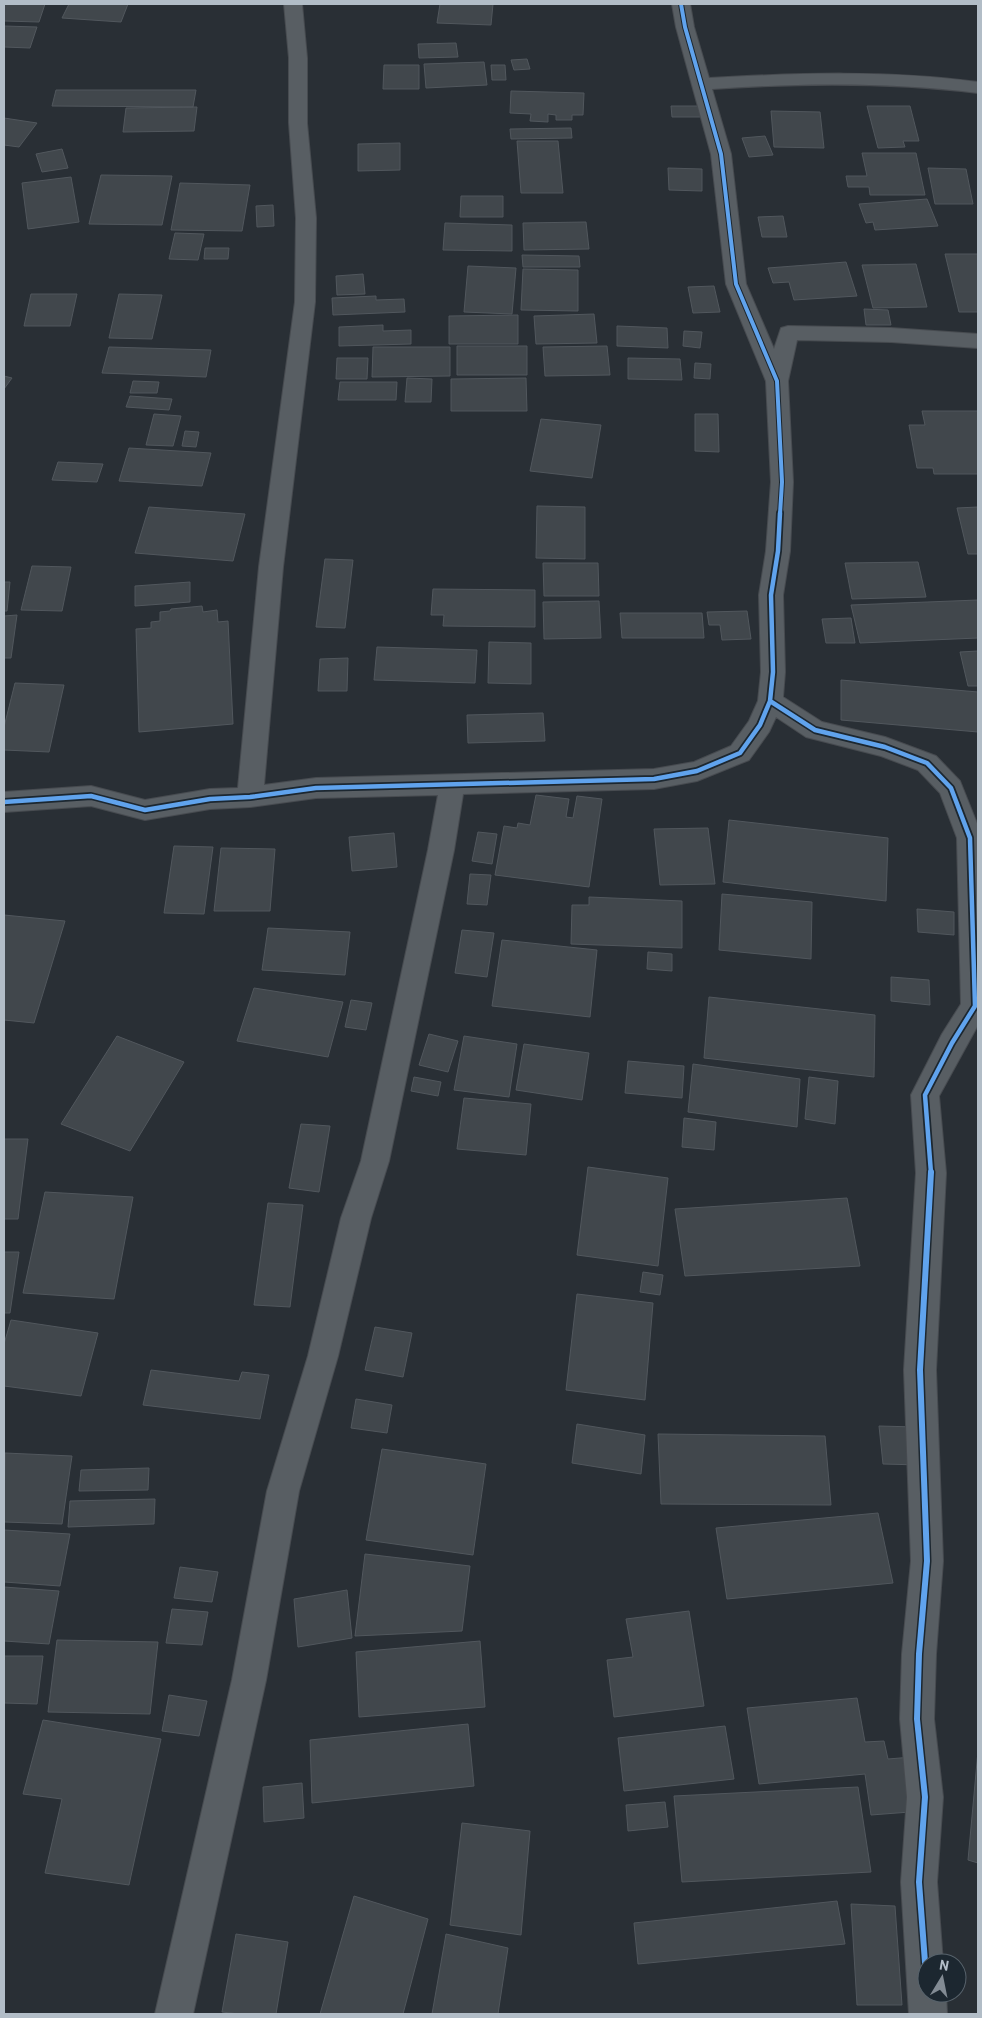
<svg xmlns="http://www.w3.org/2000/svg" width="982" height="2018" font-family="Barlow,sans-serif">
<rect width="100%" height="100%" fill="#292f35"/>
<path fill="#41474c" stroke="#51575d" d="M4,4H45L39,22L4,21Z
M69,4H128L121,22L62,18Z
M440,4H493L491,25L437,23Z
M4,26L37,27L30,48L4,47Z
M456,43L458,57L419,58L418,44Z
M527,59L530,69L514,70L511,60Z
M484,62L487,85L426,88L424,64Z
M384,65H419V89H383Z
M491,65H505L506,80H492Z
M56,90H196L193,107L52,106Z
M511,91L584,93L583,115H572V120H556V115L548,114V122L530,121L531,114L510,113Z
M671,106H700L701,117H672Z
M867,106H910L919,141H903L905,147L878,148Z
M197,107L194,131L123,132L126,108Z
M771,111L820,112L824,148L774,147Z
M4,118L37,123L19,147L4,145Z
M571,128L572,138L511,139L510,129Z
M765,136L773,155L749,157L742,138Z
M517,141H558L563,193H521Z
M400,143V170L358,171V144Z
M62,149L68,168L42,172L36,154Z
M862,153H916L925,195H870L869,187H848L846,176H867Z
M668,168L702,169V191L669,190Z
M928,168L966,169L973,204H935Z
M101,175L172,176L162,225L89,224Z
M71,177L79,222L28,229L22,183Z
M180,183L250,185L242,231L171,230Z
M461,196H503V217H460Z
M927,199L938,226L875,230L873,222L866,223L859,204Z
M273,205L274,226L257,227L256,206Z
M783,216L787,237H762L758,217Z
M586,222L589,249L524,250L523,223Z
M445,223L512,225V251L443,250Z
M175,233L204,234L198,260L169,259Z
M205,248H229L228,259H204Z
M945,254H978V312H959Z
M522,255L579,256L580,267H523Z
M846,262L857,296L794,300L789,282L773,283L768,268Z
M916,264L927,307L873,308L862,265Z
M468,266L516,268L512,314L464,312Z
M523,269L578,270V311L521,310Z
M363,274L365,294L337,295L336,276Z
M714,286L720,312L693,313L688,287Z
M31,294H77L70,326H24Z
M119,294L162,295L152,339L109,338Z
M376,296V300L404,299L405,312L333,315L332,298Z
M864,309L888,310L891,325H866Z
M594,314L597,343L536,344L534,316Z
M518,315V344H449V316Z
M383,325V331L411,330V344L339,346V327Z
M617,326L667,328L668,348L617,346Z
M684,331L702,332L700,348L683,346Z
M457,346H527V375H457Z
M607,346L610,375L545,376L543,347Z
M109,347L211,350L206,377L102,373Z
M373,347H450V376L372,377Z
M337,358H368L367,379H336Z
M628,358L680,359L682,380L628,379Z
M695,363L711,364L710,379L694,378Z
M4,376L12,378L4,389Z
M407,378L432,379L431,402H405Z
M526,378L527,411H451V379Z
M133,381L159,382L157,393H130Z
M340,382H397L396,400H338Z
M130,396L172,399L169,410L126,407Z
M922,411H978V474H934L933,468H917L909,425H925Z
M154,414L181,416L173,446L146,445Z
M695,414H718L719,452L695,451Z
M541,419L601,425L592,478L530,471Z
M185,431L199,432L196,447L182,446Z
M129,448L211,453L202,486L119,481Z
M58,462L103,464L97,482L52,480Z
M537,506L585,507V559L536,558Z
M149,507L245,514L233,561L135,553Z
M978,507V554H968L957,508Z
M325,559L353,560L345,628L316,627Z
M918,562L926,597L852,599L845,563Z
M543,563H598L599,596H544Z
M32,566L71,567L62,611L21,610Z
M4,582H10L7,611H4Z
M190,582V602L135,606V586Z
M433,589L535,590V627L443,626L444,615H431Z
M978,600V638L860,643L851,605Z
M599,601L601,638L544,639L543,602Z
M202,606L203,612L217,610L218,622L228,621L233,724L139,732L136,629L151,628V622L160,621V612L170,611L171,609Z
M747,611L751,639L722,640L720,625H709L707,612Z
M620,613H702L704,638H622Z
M17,615L11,658H4V616Z
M851,618L855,643H826L822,619Z
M489,642L531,643V684L488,683Z
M377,647L477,650L475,683L374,680Z
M978,651V686H968L960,652Z
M348,658L347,691H318L320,659Z
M841,680L978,692V732L841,720Z
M15,683L64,685L49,752L4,750V727Z
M543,713L545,741L468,743L467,715Z
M536,795L569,799L566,817L573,818L577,796L602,799L589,887L495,875L504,826L517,828L518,823L530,825Z
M729,820L888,838L886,901L723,882Z
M708,828L715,884L660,885L654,829Z
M478,832L497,834L492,864L472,861Z
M394,833L397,867L352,871L349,837Z
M174,846L213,847L204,914L164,913Z
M221,848L275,849L270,911H214Z
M470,874L491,875L487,905L467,904Z
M722,894L812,902L811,959L719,950Z
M589,897L682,901V948L571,944L572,905H589Z
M917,909L954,912V935L918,932Z
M4,915L65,921L34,1023L4,1020Z
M268,928L350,932L345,975L262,970Z
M462,930L494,933L487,977L455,973Z
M502,940L597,950L590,1017L492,1006Z
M648,952L672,954V971L647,969Z
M891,977L929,980L930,1005L891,1001Z
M254,988L343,1002L328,1057L237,1041Z
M709,997L875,1015L874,1077L704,1058Z
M351,1000L372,1003L366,1030L345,1027Z
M429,1034L458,1041L448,1072L419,1065Z
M117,1036L184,1062L130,1151L61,1124Z
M464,1036L517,1044L509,1097L454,1090Z
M524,1044L589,1053L582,1100L516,1090Z
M628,1061L684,1066L682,1098L625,1093Z
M693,1064L800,1079L797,1127L688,1112Z
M414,1077L441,1082L438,1096L411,1091Z
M809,1077L838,1081L835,1124L805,1119Z
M464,1098L531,1104L526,1155L457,1149Z
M684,1118L716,1122L714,1150L682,1147Z
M301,1124L330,1126L319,1192L289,1188Z
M4,1139H28L18,1219H4Z
M588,1167L668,1178L658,1266L577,1255Z
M45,1192L133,1197L114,1299L23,1293Z
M847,1198L860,1266L685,1276L675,1209Z
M268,1203L303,1205L290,1307L254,1305Z
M4,1252H19L10,1313H4Z
M643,1272L663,1275L660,1295L640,1292Z
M577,1294L653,1303L645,1400L566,1390Z
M11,1320L98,1333L81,1396L4,1386V1344Z
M375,1327L412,1333L403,1377L365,1370Z
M151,1370L239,1381L242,1372L269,1375L260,1419L143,1405Z
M356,1399L392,1405L387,1433L351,1428Z
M577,1424L645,1435L641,1474L572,1463Z
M879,1426L916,1427L920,1465L883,1464Z
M658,1434L825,1436L831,1505L661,1504Z
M382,1449L486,1464L473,1555L366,1540Z
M5,1453L72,1456L62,1524L4,1522Z
M149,1468L148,1490L79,1491L81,1470Z
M155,1499L154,1524L68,1527L70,1501Z
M878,1513L893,1583L727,1599L716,1528Z
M4,1530L70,1534L60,1586L4,1582Z
M365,1554L470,1566L462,1631L355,1636Z
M180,1567L218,1572L212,1602L174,1598Z
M4,1587L59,1591L49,1644L4,1641Z
M347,1590L352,1638L298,1647L294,1599Z
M172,1609L208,1612L202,1645L166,1643Z
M689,1611L704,1706L614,1717L607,1660L633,1657L626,1619Z
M57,1640L158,1642L150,1714L48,1712Z
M480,1641L485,1707L359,1717L356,1652Z
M4,1656H43L37,1704L4,1703Z
M169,1695L207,1701L199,1736L162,1731Z
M857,1698L865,1742L884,1741L888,1759L912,1757L923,1811L871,1815L865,1774L759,1784L747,1708Z
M43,1720L161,1739L129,1885L45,1873L62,1799L23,1794Z
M468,1724L474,1786L312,1803L310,1740Z
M725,1726L734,1779L624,1791L618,1738Z
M978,1751V1863L968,1860Z
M302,1783L304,1818L264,1822L263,1787Z
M858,1787L871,1872L682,1882L674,1796Z
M665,1802L668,1827L628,1831L626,1805Z
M462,1823L530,1831L521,1935L450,1925Z
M354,1896L428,1919L403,2014H320Z
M837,1901L845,1944L638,1964L634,1923Z
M851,1904L895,1906L902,2005H857Z
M236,1934L288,1942L276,2014H239L222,2012Z
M446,1934L508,1948L498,2014H432Z"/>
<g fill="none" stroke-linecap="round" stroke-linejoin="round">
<g stroke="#474b50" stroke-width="2">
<path id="minor" d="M284,4H302L307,58V123L316,218L315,302L283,567L264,785L316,778L654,769L694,762L731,746L749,721L758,701L761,672L759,595L766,551L771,482L766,381L726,284L711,154L676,27L672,4H690L694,27L709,78C799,73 888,70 978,82V93C889,82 801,83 712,89L731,154L746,284L774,349L781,328L788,326L891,328L978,334V348L891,342L797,340L788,381L793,482L790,551L783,595L785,672L783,697L822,722L885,737L936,756L960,781L978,826V1025L939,1096L946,1173L936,1370L943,1561L936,1654L934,1719L943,1797L937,1882L943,1963H927V1993H946L947,2014H909L901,1882L907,1797L900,1719L902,1654L911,1561L904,1370L916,1173L911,1095L942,1034L961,1004L957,838L940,793L918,770L881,756L806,737L776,717L769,732L749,760L697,781L654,789L463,794L454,850L389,1161L371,1218L338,1356L299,1491L266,1680L193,2014H155L232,1680L267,1491L308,1356L341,1218L361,1161L428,850L438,795L316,798L250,807L210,809L145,820L91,806L4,812V792L91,786L145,800L210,789L238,788L259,567L295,302L296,218L289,123V58Z"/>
</g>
<use href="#minor" fill="#585e63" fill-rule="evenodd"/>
<g stroke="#1c2730" stroke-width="6">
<path id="cycleway-far2" d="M681,4L685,27L721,154L736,284L777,381L782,482L780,514"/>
</g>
<g stroke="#1c2730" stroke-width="8">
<path id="cycleway-far1" d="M770,701L815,730L885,747L927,763L951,788L970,838L975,1006L952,1043L925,1095L931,1173
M4,802L91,796L145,810L210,799L250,797L316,788L654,779L697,771L740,753L760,725L770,701L773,672L771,595L778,551L780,513"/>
</g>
<g stroke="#1c2730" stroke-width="9">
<path id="cycleway" d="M927,1989L919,1882L925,1797L917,1719L919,1654L927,1561L920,1370L931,1172"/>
</g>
<use href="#cycleway-far2" stroke="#60a3ed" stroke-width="4"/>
<use href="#cycleway-far1" stroke="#60a3ed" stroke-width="4.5"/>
<use href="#cycleway" stroke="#60a3ed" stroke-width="6"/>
</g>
<rect width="982" height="2018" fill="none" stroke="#b2bdc7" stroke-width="10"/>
<g transform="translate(942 1978) rotate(10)"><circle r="24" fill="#1c2730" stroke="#58636c"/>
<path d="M0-4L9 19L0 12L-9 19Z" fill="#828b94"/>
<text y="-8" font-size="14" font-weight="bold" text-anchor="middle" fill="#b2bdc7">N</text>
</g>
</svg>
